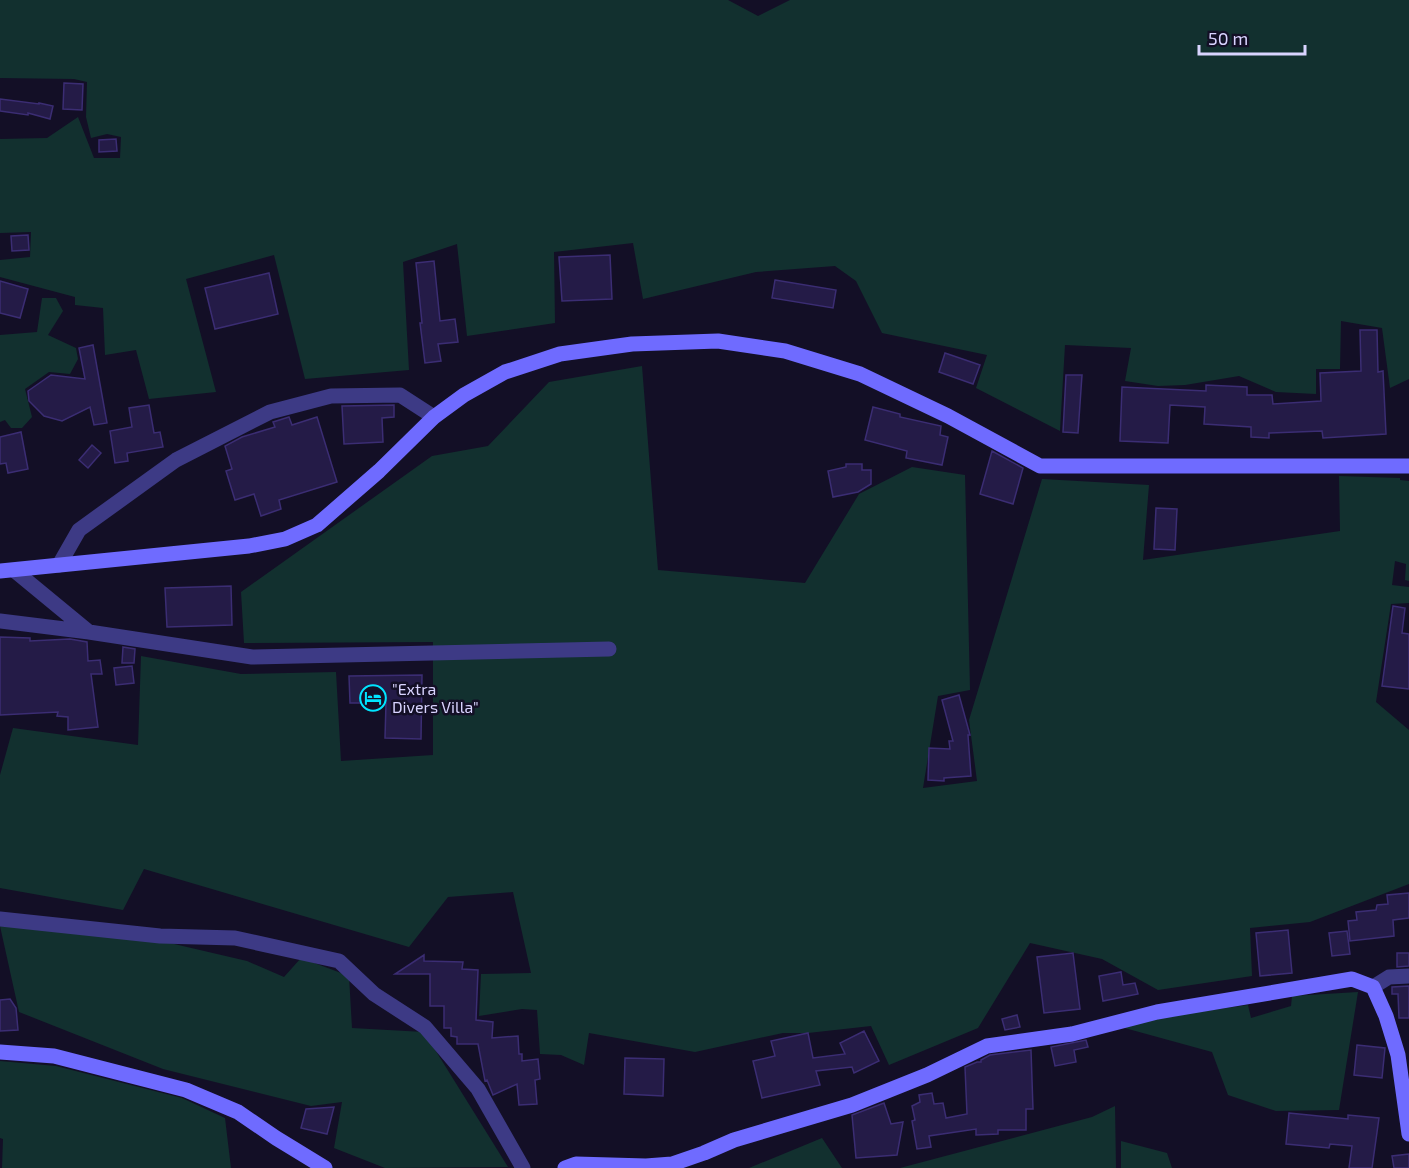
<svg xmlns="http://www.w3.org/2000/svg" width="1409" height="1168" font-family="'Exo 2',sans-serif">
<rect width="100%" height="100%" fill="#130f26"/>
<path fill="#12302f" d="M0,0H728L758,16L790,0H1409V379L1390,388L1382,328L1341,321L1340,369H1316V394L1276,392L1239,376L1185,385L1158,386L1125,381L1131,348L1065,345L1060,431L976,388L987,355L882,333L856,281L835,266L756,272L643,299L633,243L554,252L555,323L467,336L457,244L403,262L409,370L305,379L274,255L186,279L216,392L149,399L136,350L105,355L103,308L75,305V297L0,277V260L30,257L31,232L0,233V139L47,138L78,117L94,158H120L121,137L107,134L91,138L86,117L87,82L74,79L0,78Z
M42,298H56L63,311L48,335L76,348L78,359L70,374L49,372L25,389L32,417L22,428H11L5,420L0,422V335L37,332Z
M642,366L658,570L805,583L859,494L912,467L965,475L970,690L938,696L923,788L977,781L969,720L1042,479L1149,485L1143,560L1340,531L1339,476L1400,478V480L1409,481V581L1405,580L1406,564L1395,561L1392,585L1409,587V603L1391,604L1376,702L1409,730V884L1310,922L1250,928L1252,976L1158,990L1102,959L1030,943L978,1028L889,1065L871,1026L808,1033H783L695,1052L589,1033L584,1065L561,1055L540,1054L537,1010L522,1009L479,1016L481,974L531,973L513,892L448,897L409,947L144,869L123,910L0,888V775L13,728L138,745L141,656L241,674L336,672L341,761L433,755V642L244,643L241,592L432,456L488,446L549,382Z
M0,926L127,933L247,961L284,977L301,958L349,976L352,1028L424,1032L508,1167L385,1168L334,1148L342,1102L311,1106L163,1069L19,1012Z
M1358,992L1339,1110L1276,1111L1228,1095L1212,1052L1110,1024L1248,1005L1251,1018L1291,1006L1292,996Z
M0,1061L56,1066L182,1098L225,1118L231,1168H2L3,1139L0,1138Z
M1115,1106L1116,1168H900L1092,1117Z
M822,1138L842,1168H749Z
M1121,1141L1167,1153L1172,1168H1121Z"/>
<path fill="#241b47" stroke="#3b2d73" stroke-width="1.5" d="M64,83L83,84L82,110L63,109Z
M0,99L39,104V103L53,106L50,119L28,113V115L0,111Z
M116,139L117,151L99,152V140Z
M28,235L29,250L12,251L11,236Z
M610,255L612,299L562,301L559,257Z
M434,261L440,321L455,319L458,342L438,344L441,361L425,363L420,323H422L416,263Z
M269,273L278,314L215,329L205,288Z
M775,280L836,290L833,308L772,298Z
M0,281L28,289L20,318L0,313Z
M1360,330H1377L1378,372L1383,371L1386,434L1323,438L1322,431L1269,433V438L1251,437V427L1204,424L1205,407L1170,405L1168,443L1120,441L1122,387L1206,391V385L1247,387V395H1272L1273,404L1321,401L1320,373L1361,371Z
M93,345L107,423L94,425L90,407L62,421L44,416L29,401L28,391L51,375L85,379L79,348Z
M945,353L980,365L973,384L939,372Z
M1066,375H1082L1078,433L1063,432Z
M149,405L154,433L160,432L163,447L127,453L128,461L115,463L110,431L132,427L129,408Z
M394,405V417L382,418L383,442L344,444L342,406Z
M873,407L900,414V417L941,426L940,435L948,437L942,465L906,458L907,451L865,440Z
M289,417L292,425L317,417L337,482L279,500L281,509L261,516L254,494L235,500L226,471L232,469L225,446L242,437L275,427L273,422Z
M21,432L28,469L8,473L6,463L0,464V437Z
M92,445L101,453L88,468L79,460Z
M992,451L1023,468L1013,504L980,494Z
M846,464H862V470H871V484L858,492L833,497L828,471L846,467Z
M1156,508L1177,509L1175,550L1154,549Z
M231,586L232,625L167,627L165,588Z
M1393,606L1405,608L1402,633L1409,634V689L1382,686Z
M0,637L30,638V641L70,639L87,642L88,661L100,660L102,674H91L98,727L68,730V717L57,716L58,712L0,715Z
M123,647L135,649L134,663H122Z
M132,666L134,683L116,685L114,668Z
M422,675L421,739L385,738L386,703H350L349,676Z
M959,695L970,735H968L971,776L944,778V781L928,780L929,748L950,749L949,741H953L942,700Z
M1409,893V918L1393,920L1394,936L1350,941L1348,921L1357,920L1356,912L1376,910L1377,905L1388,904L1387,895Z
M1288,930L1292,973L1260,976L1256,933Z
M1347,931L1350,954L1332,956L1329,933Z
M1073,953L1080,1009L1044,1013L1037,957Z
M1397,953H1409V966L1397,967Z
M424,955V961L463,962L462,969L478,970L476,1020L493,1022L492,1038L518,1036L519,1054H522V1061L538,1059L540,1079L535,1080L537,1104L519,1105L517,1084L493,1095L487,1080L485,1081L478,1044H457V1037L451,1036V1028H444V1006H430V974H395Z
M1121,972L1123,985L1135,983L1138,994L1103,1001L1099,976Z
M1409,986V1018H1399L1398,994H1392V987Z
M10,999L16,1008L18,1030L0,1031V1000Z
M1017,1015L1020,1027L1005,1030L1002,1019Z
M864,1031L879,1061L854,1073L852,1067L816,1071L820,1085L762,1098L753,1061L775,1056L771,1041L808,1033L813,1058L845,1054L840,1043Z
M1086,1040L1088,1047L1074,1050L1076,1062L1055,1066L1051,1047Z
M1357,1045L1385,1048L1382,1078L1354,1075Z
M1031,1050L1033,1109H1026V1130H998V1134L976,1135V1129L929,1136L931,1147L917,1149L912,1121L915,1120L912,1106L920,1102L919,1095L932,1093L934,1104L943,1103L946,1118L967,1114L965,1067L977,1062H981V1060L990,1055Z
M625,1058L664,1059L663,1096L624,1094Z
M884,1103L891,1124L903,1122L897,1155L856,1158L852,1115Z
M334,1107L327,1134L301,1128L306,1109Z
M1289,1113L1348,1119V1115L1379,1118L1372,1168H1349L1352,1146L1330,1144L1329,1148L1286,1144Z
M1409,1154V1168H1394L1392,1156Z"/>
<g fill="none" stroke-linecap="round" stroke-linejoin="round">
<path stroke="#3d3a85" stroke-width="15" d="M59,565L79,530L176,460L270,412L331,396L400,395L434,417
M15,571L89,632L252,657L609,649
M0,621L89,632
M0,919L160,936L235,938L339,961L374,994L425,1027L478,1089L523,1168
M1373,987L1389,977L1409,976"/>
<path stroke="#6f6bff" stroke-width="15" d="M0,571L249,546L285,539L317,525L379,471L434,417L464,395L505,372L560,354L632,344L718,341L785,351L860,374L948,416L1040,466H1409
M0,1052L54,1056L186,1090L238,1112L276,1138L325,1168
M565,1168L576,1164L646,1166L672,1164L704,1153L734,1140L852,1105L927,1075L987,1046L1072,1034L1157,1012L1352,979L1373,987L1386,1016L1398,1055L1409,1134"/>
</g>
<defs>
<g id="hotel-ring" transform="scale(1.35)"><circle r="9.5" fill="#130f26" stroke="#00e5ff" stroke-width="1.5"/><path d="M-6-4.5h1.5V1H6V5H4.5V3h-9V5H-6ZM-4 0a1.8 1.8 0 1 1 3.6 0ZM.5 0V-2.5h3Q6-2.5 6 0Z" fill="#00e5ff"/></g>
</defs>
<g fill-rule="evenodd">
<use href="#hotel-ring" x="373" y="698"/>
</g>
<g text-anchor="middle" stroke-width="5" stroke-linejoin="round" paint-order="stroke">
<g font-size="16" fill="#d9d4ff" stroke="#130f26" text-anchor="start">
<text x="392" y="695">"Extra<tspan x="392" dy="18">Divers Villa"</tspan></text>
</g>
</g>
<path d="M1199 45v9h106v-9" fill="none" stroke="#d9d4ff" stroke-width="3"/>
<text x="1208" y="45" font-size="18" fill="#d9d4ff" stroke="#130f26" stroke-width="4.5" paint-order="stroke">50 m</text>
</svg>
